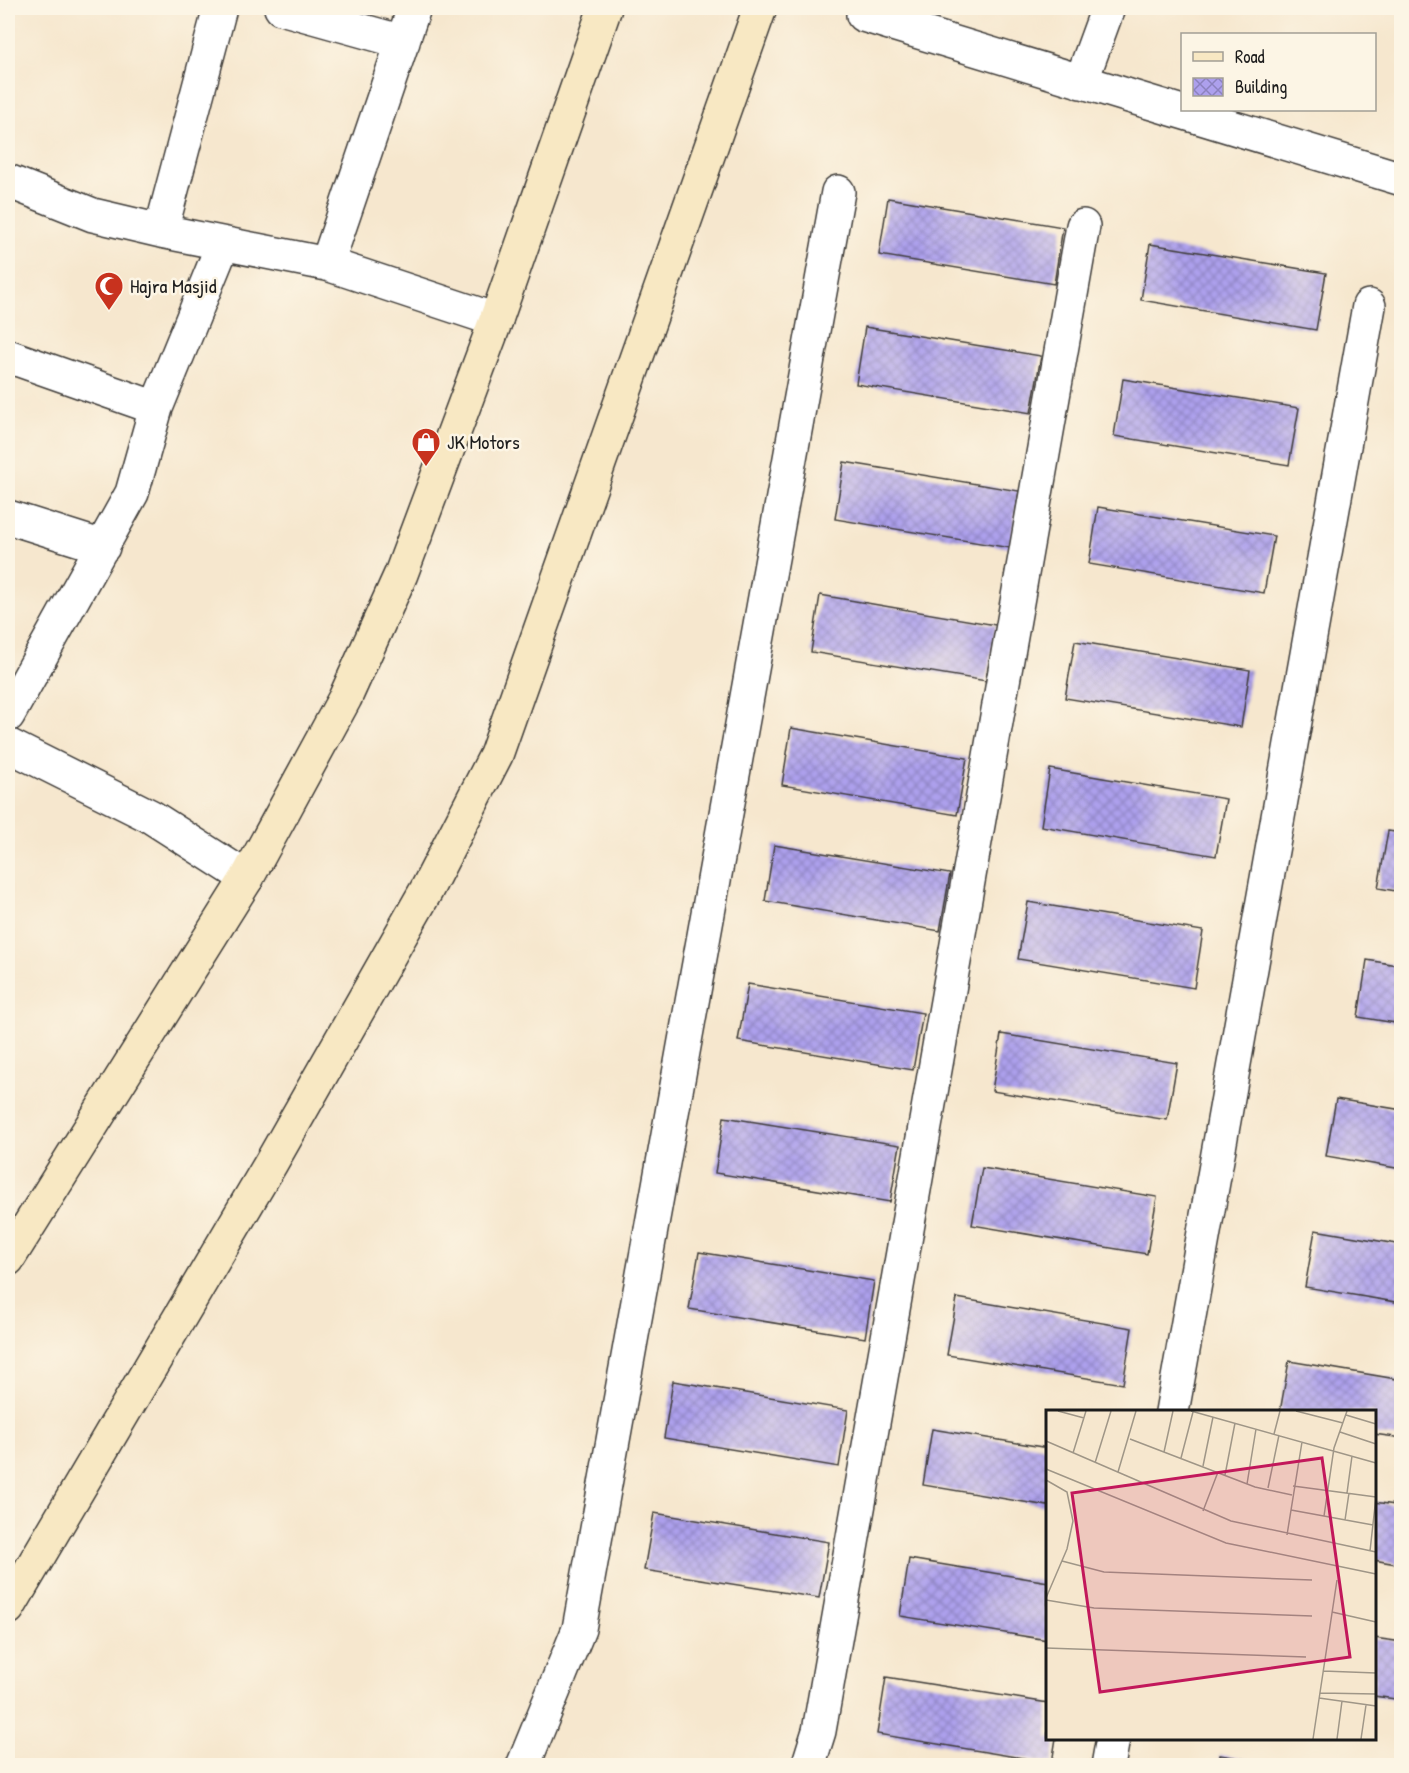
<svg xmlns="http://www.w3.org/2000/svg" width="1409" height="1773" font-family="'Patrick Hand',sans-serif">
<defs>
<pattern id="building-cross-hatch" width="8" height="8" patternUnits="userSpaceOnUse" patternTransform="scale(1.5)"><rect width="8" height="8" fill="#ada0ed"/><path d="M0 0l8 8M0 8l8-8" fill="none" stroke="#8c82bf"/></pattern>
</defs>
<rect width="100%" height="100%" fill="#fcf5e5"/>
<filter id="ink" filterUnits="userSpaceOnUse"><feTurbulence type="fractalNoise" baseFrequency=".0167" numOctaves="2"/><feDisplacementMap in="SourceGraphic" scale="12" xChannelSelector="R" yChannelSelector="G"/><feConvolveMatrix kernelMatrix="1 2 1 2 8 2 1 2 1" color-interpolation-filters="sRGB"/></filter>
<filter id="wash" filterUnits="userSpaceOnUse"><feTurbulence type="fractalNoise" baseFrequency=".008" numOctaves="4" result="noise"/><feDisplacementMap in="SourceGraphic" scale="24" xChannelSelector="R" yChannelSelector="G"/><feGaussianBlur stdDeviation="1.35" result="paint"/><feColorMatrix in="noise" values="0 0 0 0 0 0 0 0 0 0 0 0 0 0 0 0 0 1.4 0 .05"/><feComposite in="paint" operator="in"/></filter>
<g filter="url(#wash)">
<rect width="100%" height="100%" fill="#f6e7ce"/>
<g id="blocks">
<path fill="url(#building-cross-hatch)" d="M888,198L1063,227L1054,284L879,255Z
M1150,244L1326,273L1316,330L1141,300Z
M865,327L1041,356L1031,413L856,384Z
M1123,379L1299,408L1289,465L1114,436Z
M844,462L1019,491L1010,548L835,519Z
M1098,507L1274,536L1264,593L1089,564Z
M820,595L996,625L986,681L811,652Z
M1075,641L1250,670L1241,727L1065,698Z
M791,728L967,758L957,815L782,785Z
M1050,769L1226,799L1216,856L1041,826Z
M1388,831L1402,833V892L1378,888Z
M774,845L950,874L940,931L765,901Z
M1028,902L1203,931L1194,988L1018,959Z
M1367,960L1402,966V1024L1358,1017Z
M748,984L923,1013L913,1070L738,1041Z
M1001,1034L1177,1063L1167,1120L992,1091Z
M1336,1099L1402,1110V1169L1326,1156Z
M724,1117L900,1145L890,1202L715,1173Z
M982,1168L1157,1197L1147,1254L972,1225Z
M1315,1230L1402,1245V1303L1305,1287Z
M699,1252L874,1281L865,1338L689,1309Z
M957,1298L1132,1328L1123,1384L947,1355Z
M1289,1361L1402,1380V1438L1374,1434V1412H1280Z
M673,1381L848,1410L839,1467L664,1438Z
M932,1429L1048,1448V1506L923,1485Z
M1374,1502L1402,1506V1565L1374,1560Z
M654,1513L829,1542L819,1598L644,1570Z
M909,1559L1048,1582V1640L900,1616Z
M1374,1638L1402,1642V1700L1374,1696Z
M886,1677L1048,1703V1738H1056L1052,1763L877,1734Z
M1220,1755L1275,1764V1766H1219Z"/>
</g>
</g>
<g filter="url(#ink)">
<use href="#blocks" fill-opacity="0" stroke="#3d3a37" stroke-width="1.5"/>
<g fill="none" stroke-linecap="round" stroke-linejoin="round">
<g stroke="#3d3a37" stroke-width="36">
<path id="minor" d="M281,8L403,42
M863,15L1402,179
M1081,82L1108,8
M8,181L93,215L161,231L327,264L496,320
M161,231L220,8
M327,264L414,8
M8,356L156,408
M8,517L103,547
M8,715L132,493L156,408L223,244
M8,745L150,816L247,878
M1172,1412L1369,306
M523,1766L579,1629L838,192
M808,1766L819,1731L1083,226
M1108,1766L1113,1738"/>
</g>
<g stroke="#3d3a37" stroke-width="36">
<path id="secondary" d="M8,1259L247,878L345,698L401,574L496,320L605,8
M8,1608L271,1163L427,889L496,755L760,8"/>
</g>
<use href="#minor" stroke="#fff" stroke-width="33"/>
<use href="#secondary" stroke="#f8e8c3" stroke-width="33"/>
</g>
</g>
<defs>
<g id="mosque-pin" transform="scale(1.5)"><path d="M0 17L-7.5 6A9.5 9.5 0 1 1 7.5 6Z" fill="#c8321e" stroke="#fcf5e5"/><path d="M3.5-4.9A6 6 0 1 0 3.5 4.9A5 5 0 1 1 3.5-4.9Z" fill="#fff"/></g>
<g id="shop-pin" transform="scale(1.5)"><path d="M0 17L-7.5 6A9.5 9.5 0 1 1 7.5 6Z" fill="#c8321e" stroke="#fcf5e5"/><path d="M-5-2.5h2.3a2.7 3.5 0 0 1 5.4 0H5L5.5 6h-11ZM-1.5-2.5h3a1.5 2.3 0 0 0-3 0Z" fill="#fff"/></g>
</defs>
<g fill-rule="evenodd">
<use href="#mosque-pin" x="109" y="286"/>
<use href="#shop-pin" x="426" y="442"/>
</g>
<g text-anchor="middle" stroke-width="5" stroke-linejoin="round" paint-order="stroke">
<g font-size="20" fill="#1c1c1c" stroke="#fcf5e5" text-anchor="start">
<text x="130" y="293">Hajra Masjid</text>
<text x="447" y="449">JK Motors</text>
</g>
</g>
<g transform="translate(1046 1410)">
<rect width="330" height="330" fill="#f6e7ce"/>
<path fill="none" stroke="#9f9687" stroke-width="1.5" d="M12,1L38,8M145,1L330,53M250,1L297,13M300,5L330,14M294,22L330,34M228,24L234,1M84,29L209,77L246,85M0,31L185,111L330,142M118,42L127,1M27,43L40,1M135,48L147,2M49,53L65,1M157,56L167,7M0,59L180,133L330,164M72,62L90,1M179,65L189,13M0,70L21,82L27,111L21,139L0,188M201,74L210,19M247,76L330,87M222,78L233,25M301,83L306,46M245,100L327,115M157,101L172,62M278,106L288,38L301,1M299,110L303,83M241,125L256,32M324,141L330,87M16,151L58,162L266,170M0,190L48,198L266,206M286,202L330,212M0,238L260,247M277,261L330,263M274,283L330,284M273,288L330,296M267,329L291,170M291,329L296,291M315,329L320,295"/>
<path fill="#c2185b" fill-opacity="0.15" stroke="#c2185b" stroke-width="3" d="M276,48L304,247L54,282L26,83Z"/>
<rect width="330" height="330" fill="none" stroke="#1c1c1c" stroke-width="3"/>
</g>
<rect width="1409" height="1773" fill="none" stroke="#fcf5e5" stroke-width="30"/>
<rect x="1181" y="33" width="195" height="78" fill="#fcf5e5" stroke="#a29e95" stroke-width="1.5"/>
<rect x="1193" y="52" width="30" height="9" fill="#f8e8c3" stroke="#a29e95" stroke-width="1.5"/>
<text x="1235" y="63" font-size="18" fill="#1c1c1c">Road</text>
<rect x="1193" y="78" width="30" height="18" fill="url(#building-cross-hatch)" stroke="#a29e95" stroke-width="1.5"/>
<text x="1235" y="93" font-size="18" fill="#1c1c1c">Building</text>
</svg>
